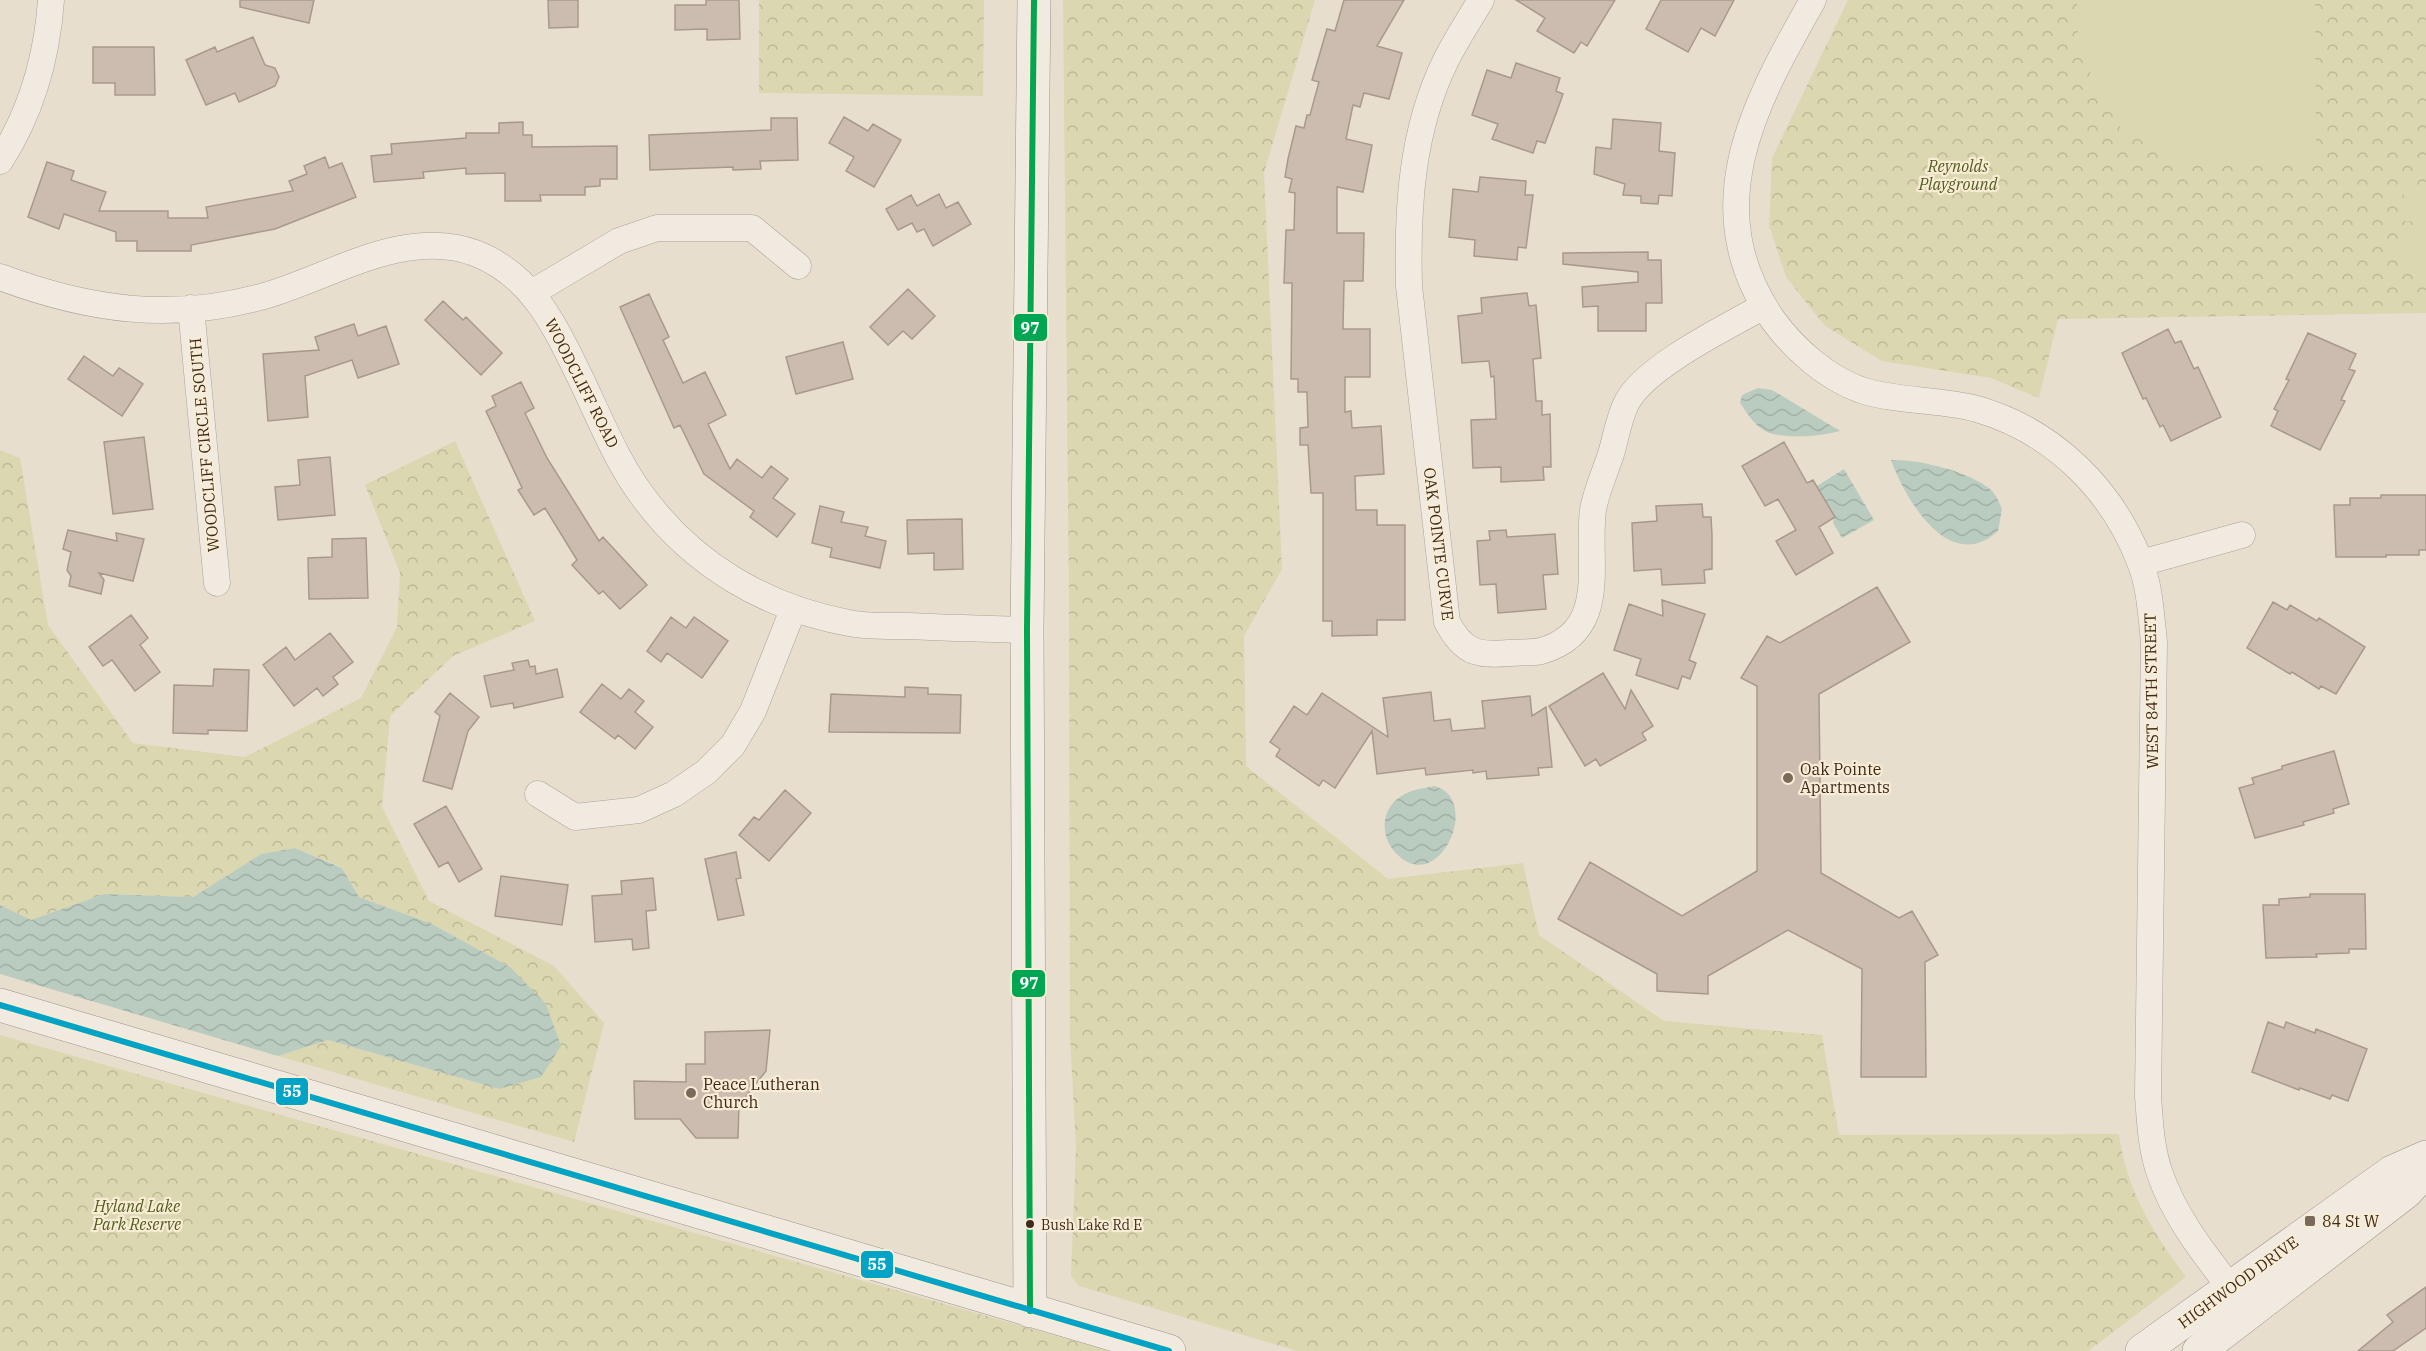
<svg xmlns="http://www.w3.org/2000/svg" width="2426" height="1351" font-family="'IBM Plex Serif',serif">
<defs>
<pattern id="forest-crowns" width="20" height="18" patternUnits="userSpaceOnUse" patternTransform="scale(1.5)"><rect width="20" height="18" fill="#dbd7b0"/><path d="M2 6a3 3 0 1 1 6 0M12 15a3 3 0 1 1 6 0" fill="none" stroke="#bdb997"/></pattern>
<pattern id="water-waves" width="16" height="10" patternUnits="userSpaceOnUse" patternTransform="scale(1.5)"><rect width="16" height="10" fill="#baccc0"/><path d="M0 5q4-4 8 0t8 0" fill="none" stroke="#a1afa5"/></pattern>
</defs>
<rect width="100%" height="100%" fill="#e8dece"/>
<path fill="url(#forest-crowns)" d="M759,0H984L983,96L759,93Z
M1063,0H1315L1264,173L1282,569L1244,636L1246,766L1388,879L1523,863L1539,935L1664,1021L1822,1035L1839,1135L2119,1134C2126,1189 2153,1233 2186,1277L2088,1351H1297L1079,1286L1071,1276L1076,1149L1070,1036L1069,598Z
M1848,0H2426V313L2058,319L2039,398L1991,378L1882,361L1825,326L1786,277L1769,225L1772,158Z
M455,441L535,621L453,656L390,716L382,807L429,901L554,966L604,1023L574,1142L278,1056L328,1040L499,1089L510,967L432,924L359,897L342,867L295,848L261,854L193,897L104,894L31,920L0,905V450L20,458L48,625L133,743L245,757L361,698L397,627L400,573L365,485Z
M0,1035L1109,1351H0Z"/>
<path fill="#dbd7b0" d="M2077,0H2315L2316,163L2238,167L2169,159L2119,126L2078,50Z
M2404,185H2426V222L2403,221Z
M2403,232L2426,233V269L2402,268Z"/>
<path fill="url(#water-waves)" d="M1758,388L1772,390L1840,431C1822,436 1782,440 1765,431C1755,426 1747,413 1740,403L1742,395Z
M1891,460C1918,459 1968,471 1990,489C1996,494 1999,502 2002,509L1998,531C1950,575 1906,501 1891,460Z
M1844,469L1874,520L1842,538L1833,523L1834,517L1817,486Z
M1434,786C1482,798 1441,892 1400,857C1378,839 1379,805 1407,793C1415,789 1426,788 1434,786Z
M295,848L342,868L359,897L432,924L510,967L546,1004L561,1046L541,1077L499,1089L328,1040L278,1056L0,974V905L31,920L104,894L193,897L261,854Z"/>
<path fill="#ccbcaf" stroke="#a9998d" stroke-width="1.5" d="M240,0H314L309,23L240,7Z
M548,0H578V27L549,28Z
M706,0H739L740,39L707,40V29L675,30V5H706Z
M1344,0H1404L1377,46L1402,53L1389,99L1364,93L1360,107L1353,105L1346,139L1372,145L1363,192L1337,187V233H1364L1363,281H1344L1343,329H1370V377H1345V412L1351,411L1352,428L1381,426L1384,474L1355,476L1356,510H1377V525H1405V620H1377V635L1332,636V621H1323V493H1311L1308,445H1300V428L1308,427L1307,392H1298V379H1291L1292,283H1284L1286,230H1294L1295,193L1289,192L1292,179L1285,177L1288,159L1296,126L1304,128L1307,115H1310L1319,82L1312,80L1327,29L1335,31Z
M1516,0H1615L1587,46L1581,42L1574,53L1537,31L1545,18Z
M1661,0H1734L1715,36L1701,28L1688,52L1646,29Z
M253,37L265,65L275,68L279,77L275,86L239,102L235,93L206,105L186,60L215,47L217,52Z
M93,47H154L155,95H115V83H93Z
M1516,63L1560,78L1556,91L1563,94L1557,111L1545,143L1537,141L1533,153L1492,139L1498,124L1472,115L1487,70L1511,78Z
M844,117L868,131L873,124L901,140L874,187L846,171L854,157L829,143Z
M771,118H797L798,160L760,161L761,169L733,170V167L650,170L649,135L771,130Z
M1613,119L1661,123L1659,151L1675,153L1672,196L1659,195L1658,204L1641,203V196L1623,195L1625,184L1594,174L1596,147L1611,149Z
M523,122V135H532V147L617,146V179H600V186L585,187V195H540L541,201H505V173L466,174V168L423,172L424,178L374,182L371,156L392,154L391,144L466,138V133H499V123Z
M325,157L329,168L342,163L356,197L275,229L191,245V251H137V241H116V232L64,214L59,229L28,217L47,162L74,171L71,180L106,192L99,211H168V218H208L206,207L293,191L289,181L307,174L304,166Z
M1480,177L1526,181L1525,195H1533L1526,248L1518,247L1517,260L1474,256L1475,240L1449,237L1453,189L1478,192Z
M939,194L946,208L958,202L971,224L933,246L924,229L917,232L912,223L898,230L886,209L911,195L917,206Z
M1648,252V260H1661L1662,303H1646V331H1598V306L1583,307L1582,287L1638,282V272L1563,264V253Z
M908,289L935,316L912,339L903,331L888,345L870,327Z
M1527,293L1529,306L1536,305L1541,358L1533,359L1536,401H1542V415L1550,414L1551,467H1543L1544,480L1501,482V467L1473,468L1471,420L1496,419L1494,376L1491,377L1489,361L1462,363L1458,316L1482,313L1481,298Z
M649,294L669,337L663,340L683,383L705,372L726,415L708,424L730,469L737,459L762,478L771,466L788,479L773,498L795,514L777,537L750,517L754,511L704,474L680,425L674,428L620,307Z
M443,301L463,320L466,317L502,353L481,375L425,320Z
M354,324L358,336L386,326L399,364L358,378L352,360L305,376L308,417L268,421L263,354L319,350L315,337Z
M2168,329L2175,343L2181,341L2194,369L2198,367L2221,417L2171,441L2163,425L2160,427L2146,398L2143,399L2122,353Z
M2308,333L2356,354L2349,369L2355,371L2341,400L2345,401L2320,450L2271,426L2278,411L2274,409L2289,380L2286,379Z
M843,342L853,379L796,394L786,357Z
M84,356L113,376L119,368L143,384L122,416L68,379Z
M521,382L534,408L525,413L547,458L599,541L603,537L647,585L620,609L603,591L599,594L572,565L577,560L545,508L534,515L518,490L522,488L486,411L496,406L492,396Z
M144,437L153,509L113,514L104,442Z
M1784,442L1807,483L1813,480L1835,517L1819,527L1833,553L1796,575L1776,541L1796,530L1778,499L1765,506L1742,466Z
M330,457L335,515L278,520L275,487L300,485L298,460Z
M2381,495H2426V550H2419V555H2386V557H2336L2334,505H2350V498H2381Z
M1702,504L1703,517H1711L1712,535V569L1704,570L1705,583L1662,585L1661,569L1634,571L1632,523L1657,521L1656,506Z
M820,506L844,512L841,522L868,527L865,536L886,541L880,568L830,557L832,548L812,543Z
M962,519L963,569L934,570V553L908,554L907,520Z
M68,530L117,541L116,533L144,539L133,581L99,573L104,580L101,594L69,586L71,576L67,570L71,552L63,549Z
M1506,530L1507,537L1555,534L1558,574L1543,575L1546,609L1498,613L1496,584L1480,585L1477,541L1490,540L1489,531Z
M366,538L368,598L309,599L308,558L332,557V539Z
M1877,587L1910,642L1819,694L1821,873L1899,918L1912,911L1938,955L1925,962L1926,1077H1861L1862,969L1788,930L1708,976V994L1657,991V974L1558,919L1590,862L1682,916L1757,871V686L1741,678L1767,636L1780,643Z
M1662,600L1705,614L1689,660L1696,663L1690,679L1682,676L1678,689L1636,675L1641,659L1614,650L1629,604L1663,616Z
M2273,602L2287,610L2290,605L2317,621L2319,618L2365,647L2336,694L2321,686L2319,689L2292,672L2290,674L2247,648Z
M131,615L148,638L140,645L160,672L135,691L112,660L103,666L89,647Z
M671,617L686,628L694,617L728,641L702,678L667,653L661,662L647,651Z
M330,633L353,662L333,677L338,684L323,696L317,688L294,706L263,665L286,647L295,660Z
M528,660L530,667L535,666L536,674L557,669L563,697L514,708L513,703L491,707L484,676L514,670L512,663Z
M214,669L249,670L247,731L208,730V734L173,733L174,685L213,686Z
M1603,673L1625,709L1631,690L1653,726L1642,733L1646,740L1630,749L1600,766L1596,759L1585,766L1549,706Z
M602,684L621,699L629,689L644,701L635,712L653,727L635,749L618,735L615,739L580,712Z
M905,687L928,688V694L961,695L960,733L829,732L831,694L905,697Z
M1431,692L1434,721L1450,719L1452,731L1485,728L1482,701L1530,696L1532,716L1546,707L1552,767L1538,768L1539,775L1487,779L1486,771L1473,773V770L1426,775L1425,768L1377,774L1372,731L1335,788L1323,780L1319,786L1276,756L1280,749L1270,742L1294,706L1307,715L1322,693L1388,737L1383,698Z
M450,693L479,717L468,731L452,789L423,781L440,716L435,712Z
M2334,751L2349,804L2333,809L2334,813L2303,822L2304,825L2255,838L2239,788L2254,784L2252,778L2282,769V766Z
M785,790L811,813L769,861L739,835L754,817L759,820Z
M446,806L482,869L459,882L448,862L439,867L414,824Z
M736,852L741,878L736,879L744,915L718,920L705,859Z
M501,876L568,885L562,925L495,916Z
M653,878L656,910L646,911L649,948L633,950L632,939L595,942L592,896L622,894L621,881Z
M2310,894H2365L2366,949H2349V953L2316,954L2317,957L2266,958L2263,905H2279V899L2310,897Z
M2268,1022L2284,1028L2286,1022L2315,1033L2316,1029L2367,1049L2348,1101L2332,1095L2330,1099L2300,1088L2299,1090L2252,1072Z
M770,1030L766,1071L739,1105L738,1138H696L680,1119H635L634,1081L686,1082V1064H705V1032Z
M2426,1287V1328L2393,1351H2358L2393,1322L2387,1315Z"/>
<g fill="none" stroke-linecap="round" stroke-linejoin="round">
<g stroke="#ada397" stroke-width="27">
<path id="street" d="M1481,0C1469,20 1456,40 1446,60C1411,131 1407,209 1409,286L1447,622C1463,652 1476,656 1509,653C1519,652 1532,653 1541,651C1611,631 1586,562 1593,510C1596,492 1605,472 1611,454C1616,437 1619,417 1627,402C1646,366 1727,327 1764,306
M1813,0C1754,104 1696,208 1773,320C1794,349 1827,378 1861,390C1899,402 1939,399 1977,409C2053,431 2112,489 2140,562C2150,587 2151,615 2154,642L2148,1096C2150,1122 2151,1149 2160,1174C2177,1223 2211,1262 2242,1303
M0,161C32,111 47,58 51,0
M0,277C88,310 171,322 264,296C331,277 404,227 475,253C529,274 552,320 576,369C597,411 614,457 641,494C691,564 766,608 849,623C869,627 890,626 910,626C949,628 988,629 1027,630
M533,292L619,241L657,228H752L798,266
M191,308L217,583
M2141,563L2242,535
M538,794L575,817L639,810L674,794L706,772L733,745L753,711L793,610"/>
</g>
<g stroke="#9d9387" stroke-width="34">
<path id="secondary" d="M0,1005L1169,1351
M1030,1311L1027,630L1034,0
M2142,1351L2392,1172L2426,1157
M2199,1351L2406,1192L2426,1170"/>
</g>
<use href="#street" stroke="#f0eae1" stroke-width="26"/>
<use href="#secondary" stroke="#f0eae1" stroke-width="33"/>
<g stroke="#f9ecd5" stroke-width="10">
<path id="bus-1" d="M1030,1311L1027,630L1034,0"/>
</g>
<g stroke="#f9ecd5" stroke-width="10">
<path id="bus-2" d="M0,1005L1169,1351"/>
</g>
<use href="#bus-1" stroke="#00a651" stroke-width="6"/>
<use href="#bus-2" stroke="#03a3c5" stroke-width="6"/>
</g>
<g fill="#7a6a5c" stroke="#f9ecd5" stroke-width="2">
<circle cx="1788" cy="778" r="6"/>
<circle cx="691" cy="1093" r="6"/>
<rect x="2304" y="1215" width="12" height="12" rx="3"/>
</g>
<circle fill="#3e2b1e" stroke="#f9ecd5" stroke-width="2" cx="1030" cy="1224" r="5"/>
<g text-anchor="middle" stroke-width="4.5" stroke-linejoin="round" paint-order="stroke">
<g font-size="14" fill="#3e2b1e" stroke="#f9ecd5" text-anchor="start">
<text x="1041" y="1230">Bush Lake Rd E</text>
</g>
<g font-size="16" font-style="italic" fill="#525d22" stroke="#f9ecd5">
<text x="1958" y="172">Reynolds<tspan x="1958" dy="18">Playground</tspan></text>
<text x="137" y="1212">Hyland Lake<tspan x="137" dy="18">Park Reserve</tspan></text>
</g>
<g font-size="16" fill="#3e2b1e" stroke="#f9ecd5">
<text transform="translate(582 383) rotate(63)" y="6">WOODCLIFF ROAD</text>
<text transform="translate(204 445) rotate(-95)" y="6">WOODCLIFF CIRCLE SOUTH</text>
<text transform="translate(1439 544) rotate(83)" y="6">OAK POINTE CURVE</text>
<text transform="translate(2151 691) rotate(-91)" y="6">WEST 84TH STREET</text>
<text transform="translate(2238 1282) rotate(-36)" y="6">HIGHWOOD DRIVE</text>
</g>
<g font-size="16" fill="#3e2b1e" stroke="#f9ecd5" text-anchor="start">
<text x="1800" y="775">Oak Pointe<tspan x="1800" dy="18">Apartments</tspan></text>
<text x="703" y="1090">Peace Lutheran<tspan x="703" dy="18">Church</tspan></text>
<text x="2322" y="1227">84 St W</text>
</g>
</g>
<g stroke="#f9ecd5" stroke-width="2">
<rect x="1013" y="313" width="35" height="29" rx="6" fill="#00a651"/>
<rect x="1011" y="969" width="35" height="29" rx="6" fill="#00a651"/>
<rect x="275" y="1077" width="34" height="29" rx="6" fill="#03a3c5"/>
<rect x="860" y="1250" width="34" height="29" rx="6" fill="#03a3c5"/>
</g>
<g font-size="16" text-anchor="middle" font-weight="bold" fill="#fff">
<text x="1030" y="334">97</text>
<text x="1029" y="989">97</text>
<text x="292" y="1097">55</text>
<text x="877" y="1270">55</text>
</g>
</svg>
